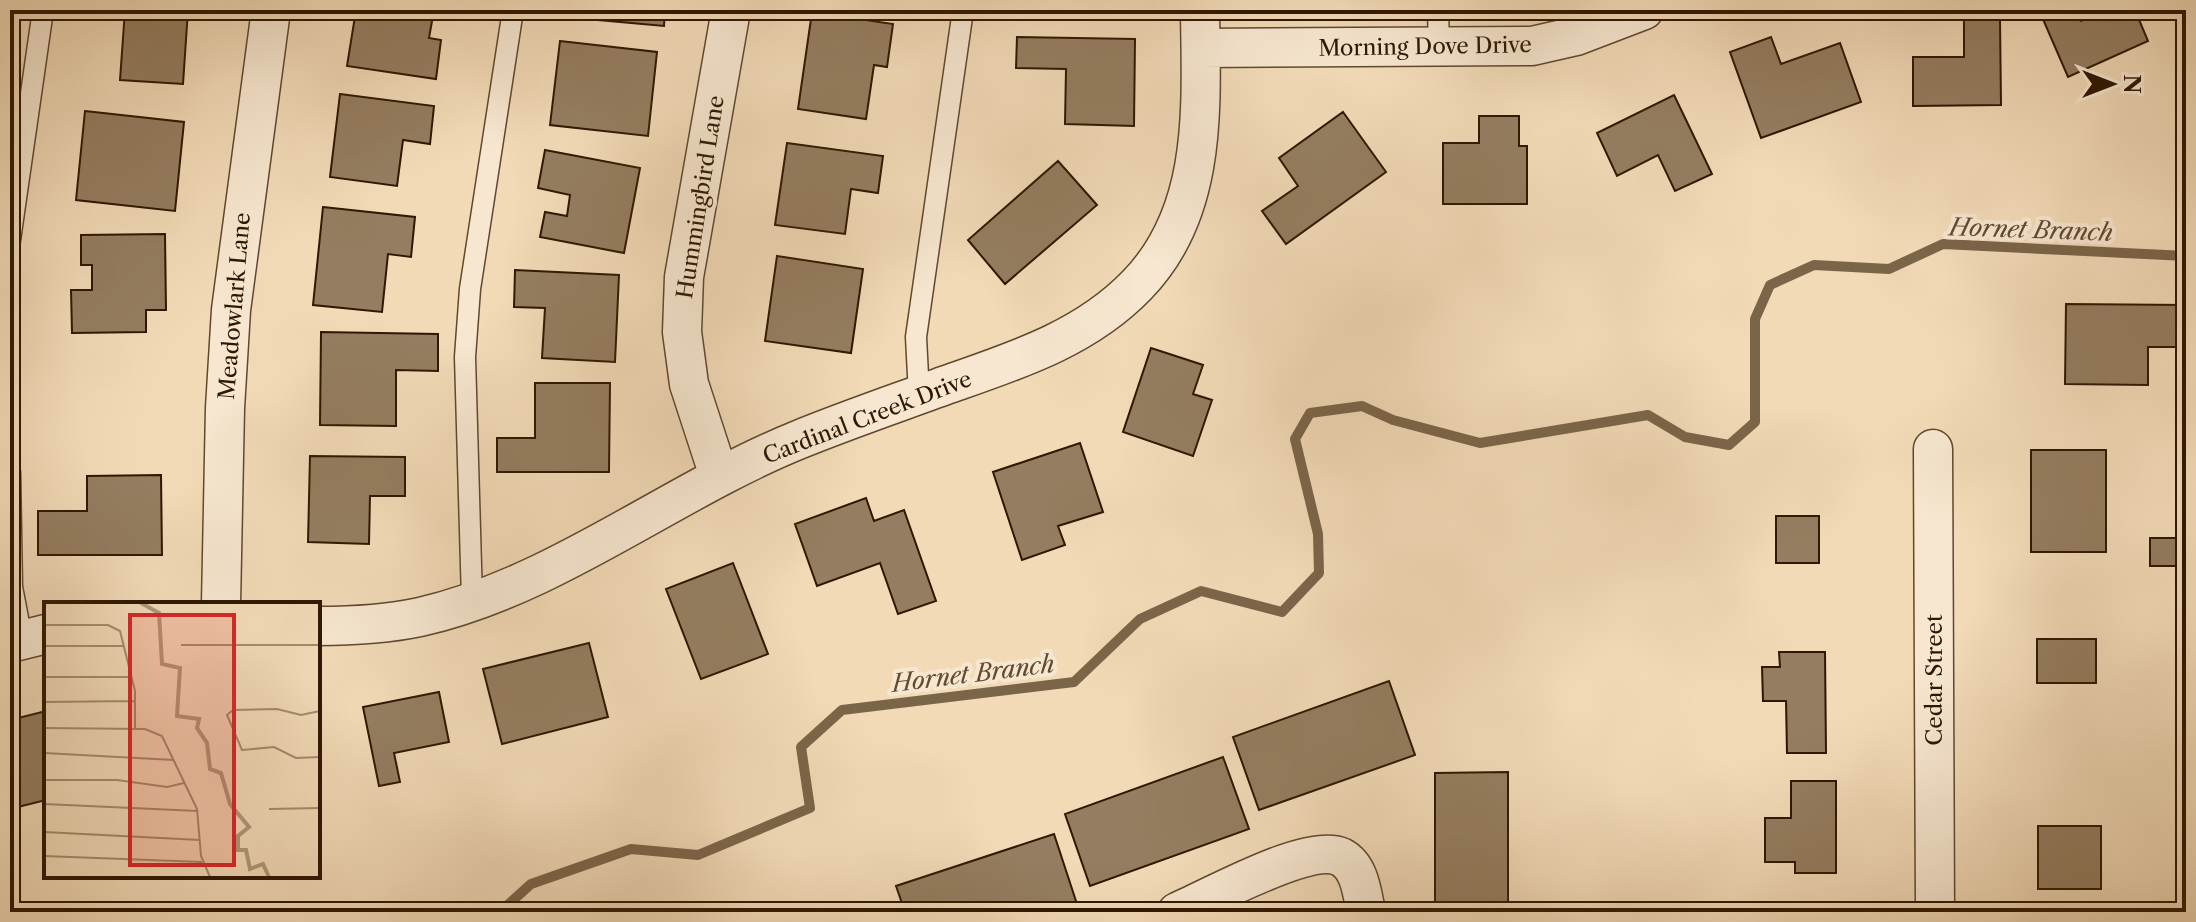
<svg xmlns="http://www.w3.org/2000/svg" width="2196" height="922" font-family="'Libre Caslon Text',serif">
<rect width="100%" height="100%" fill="#f2dab7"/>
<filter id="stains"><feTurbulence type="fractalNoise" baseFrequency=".0025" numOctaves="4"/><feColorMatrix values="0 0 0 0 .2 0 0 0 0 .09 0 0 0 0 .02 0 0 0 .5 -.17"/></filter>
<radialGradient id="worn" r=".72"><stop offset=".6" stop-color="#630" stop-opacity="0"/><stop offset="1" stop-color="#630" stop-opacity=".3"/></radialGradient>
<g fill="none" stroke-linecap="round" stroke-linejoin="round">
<path stroke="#7b6549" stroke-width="10" d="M500,912L531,884L631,849L698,855L810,808L801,747L842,710L1074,682L1140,619L1201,591L1282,612L1319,573L1318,534L1295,439L1310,413L1362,406L1393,420L1480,443L1648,415L1685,437L1729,445L1755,422V319L1770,285L1814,265L1889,269L1943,244L2186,256"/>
</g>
<path fill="#947d60" stroke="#2e1801" stroke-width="2" d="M125,10H188L183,84L120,80Z
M356,10H434L429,38L441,40L436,79L347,66Z
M587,10H665L664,26L587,19Z
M1050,10H1139V12L1050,11Z
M2039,10H2076L2081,21L2105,10H2135L2148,41L2068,77Z
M812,12L893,24L887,67L874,65L866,119L798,109Z
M1964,20H2000L2001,105L1913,106V57H1964Z
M1017,37L1135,39L1134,126L1065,124L1066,69L1016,68Z
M1771,37L1781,64L1840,43L1861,102L1761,138L1730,52Z
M560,41L657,52L648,136L550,125Z
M340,94L434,106L430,144L403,140L397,186L330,177Z
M1674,95L1712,174L1675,191L1658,155L1617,176L1597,133Z
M85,111L184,122L175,211L76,200Z
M1343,112L1386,172L1286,244L1262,211L1298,186L1279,158Z
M1479,116H1519V146H1527V204H1443V143H1479Z
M787,143L883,156L878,193L851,189L845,234L775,225Z
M545,150L640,168L624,253L540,237L545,212L567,216L570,195L538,188Z
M1058,161L1097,205L1005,284L968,240Z
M323,207L415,217L411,257L388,254L382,312L313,305Z
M165,234L166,310H146V332L72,333L71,290H92V265H81V235Z
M777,256L863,269L851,353L765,341Z
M515,270L619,275L615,362L542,358L545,308L514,307Z
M2066,304L2186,305V347H2148V385L2065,384Z
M321,332L438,334V371L396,370V426L320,425Z
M1151,348L1203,365L1193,394L1212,400L1193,456L1123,432Z
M535,383H610L609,472H497V438H535Z
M1080,443L1103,512L1058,526L1065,545L1022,560L993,472Z
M2031,450H2106V552H2031Z
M310,456L405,457V496H370L369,544L308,542Z
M161,475L162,555H38V511H87V476Z
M866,498L874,521L904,510L936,601L898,614L880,563L817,586L795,524Z
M1776,516H1819V563H1776Z
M2150,538H2186V566H2150Z
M733,563L768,654L701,679L666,589Z
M2037,639H2096V683H2037Z
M589,643L608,717L502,744L483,669Z
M1779,652H1825L1826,753H1787L1786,701H1763L1762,667H1780Z
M1389,681L1415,755L1259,810L1233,737Z
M439,692L449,742L394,753L400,782L379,786L363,707Z
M46,711V800L10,809V720Z
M1223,757L1249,829L1090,886L1065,814Z
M1508,772V912H1435V773Z
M1791,781H1836V873H1795V862H1765V818H1791Z
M2038,826H2101V889H2038Z
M1054,834L1077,904L1053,912H905L896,886Z"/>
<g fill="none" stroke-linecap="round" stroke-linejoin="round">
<g stroke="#5f482e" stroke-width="23">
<path id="service" d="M1438,10L1439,48
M10,240L43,10
M919,395L916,337L963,10
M10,473L12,587L22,639
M472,600L465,357L470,289L513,10"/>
</g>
<g stroke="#5f482e" stroke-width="41">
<path id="minor" d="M1201,48L1532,46L1576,36L1644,10
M1933,449L1935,912
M719,476L689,384L682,332L684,277L731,10
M221,604L225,408L231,310L271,10
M318,626C352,626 387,624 420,617C556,586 670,492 798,440C847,420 897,403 946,385C1015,361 1085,339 1137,285C1209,211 1201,106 1200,10
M10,643L46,634
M1177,912C1210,898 1309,842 1341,857C1360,867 1362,893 1366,912"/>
</g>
<use href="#service" stroke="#f7e7d0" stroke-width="20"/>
<use href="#minor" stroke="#f7e7d0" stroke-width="38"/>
</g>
<g text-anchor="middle" stroke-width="8" stroke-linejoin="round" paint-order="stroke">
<g font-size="22" fill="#2e1801" stroke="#f7e7d0">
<text transform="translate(1425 46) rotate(-1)" y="8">Morning Dove Drive</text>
<text transform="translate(700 197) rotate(-81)" y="8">Hummingbird Lane</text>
<text transform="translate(234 306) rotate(-85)" y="8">Meadowlark Lane</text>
<text transform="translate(867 417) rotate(-21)" y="8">Cardinal Creek Drive</text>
<text transform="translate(1934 680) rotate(-90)" y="8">Cedar Street</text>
</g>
<g font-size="24" font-style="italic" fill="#624b31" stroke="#f7e7d0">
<text transform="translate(2031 230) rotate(2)" y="8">Hornet Branch</text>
<text transform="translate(973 674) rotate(-7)" y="8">Hornet Branch</text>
</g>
</g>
<g transform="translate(44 602)">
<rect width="276" height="276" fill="#f2dab7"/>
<path fill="none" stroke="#af9879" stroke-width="4" d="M97,1L115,11L118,62L136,66L133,114L155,117L153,126L163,141L166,167L177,171L186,202L205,225L194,234V248H202L206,267L219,262L225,275"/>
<path fill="none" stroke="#a48c6e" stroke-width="2" d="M0,23H64L76,29L91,89V126M137,43H276M0,44H79M0,75H86M0,100L91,99M276,109L257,113L233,107L189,108L183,113L198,148L230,145L252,156L276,155M0,126L101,127L118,134L153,207L157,254L166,275M0,151L130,158M0,178H73L123,185L140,181M0,202L154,209M225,207L276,206M0,230L156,238M0,254L158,260"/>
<path fill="#d62828" fill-opacity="0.15" stroke="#d62828" stroke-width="4" d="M86,13H190V263H86Z"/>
<rect width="276" height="276" fill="none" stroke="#2e1801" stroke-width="4"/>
</g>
<rect width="2196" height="922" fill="none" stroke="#f2dab7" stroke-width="40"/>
<rect x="12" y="12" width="2172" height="898" fill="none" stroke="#2e1801" stroke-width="4"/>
<rect x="20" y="20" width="2156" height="882" fill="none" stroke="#2e1801" stroke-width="2"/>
<g transform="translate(2112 84) rotate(90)" stroke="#f7e7d0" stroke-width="6" paint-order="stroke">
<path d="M0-6L14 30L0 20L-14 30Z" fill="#2e1801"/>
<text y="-12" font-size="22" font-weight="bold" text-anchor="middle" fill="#2e1801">N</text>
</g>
<rect width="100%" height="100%" filter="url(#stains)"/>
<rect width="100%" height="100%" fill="url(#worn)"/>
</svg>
